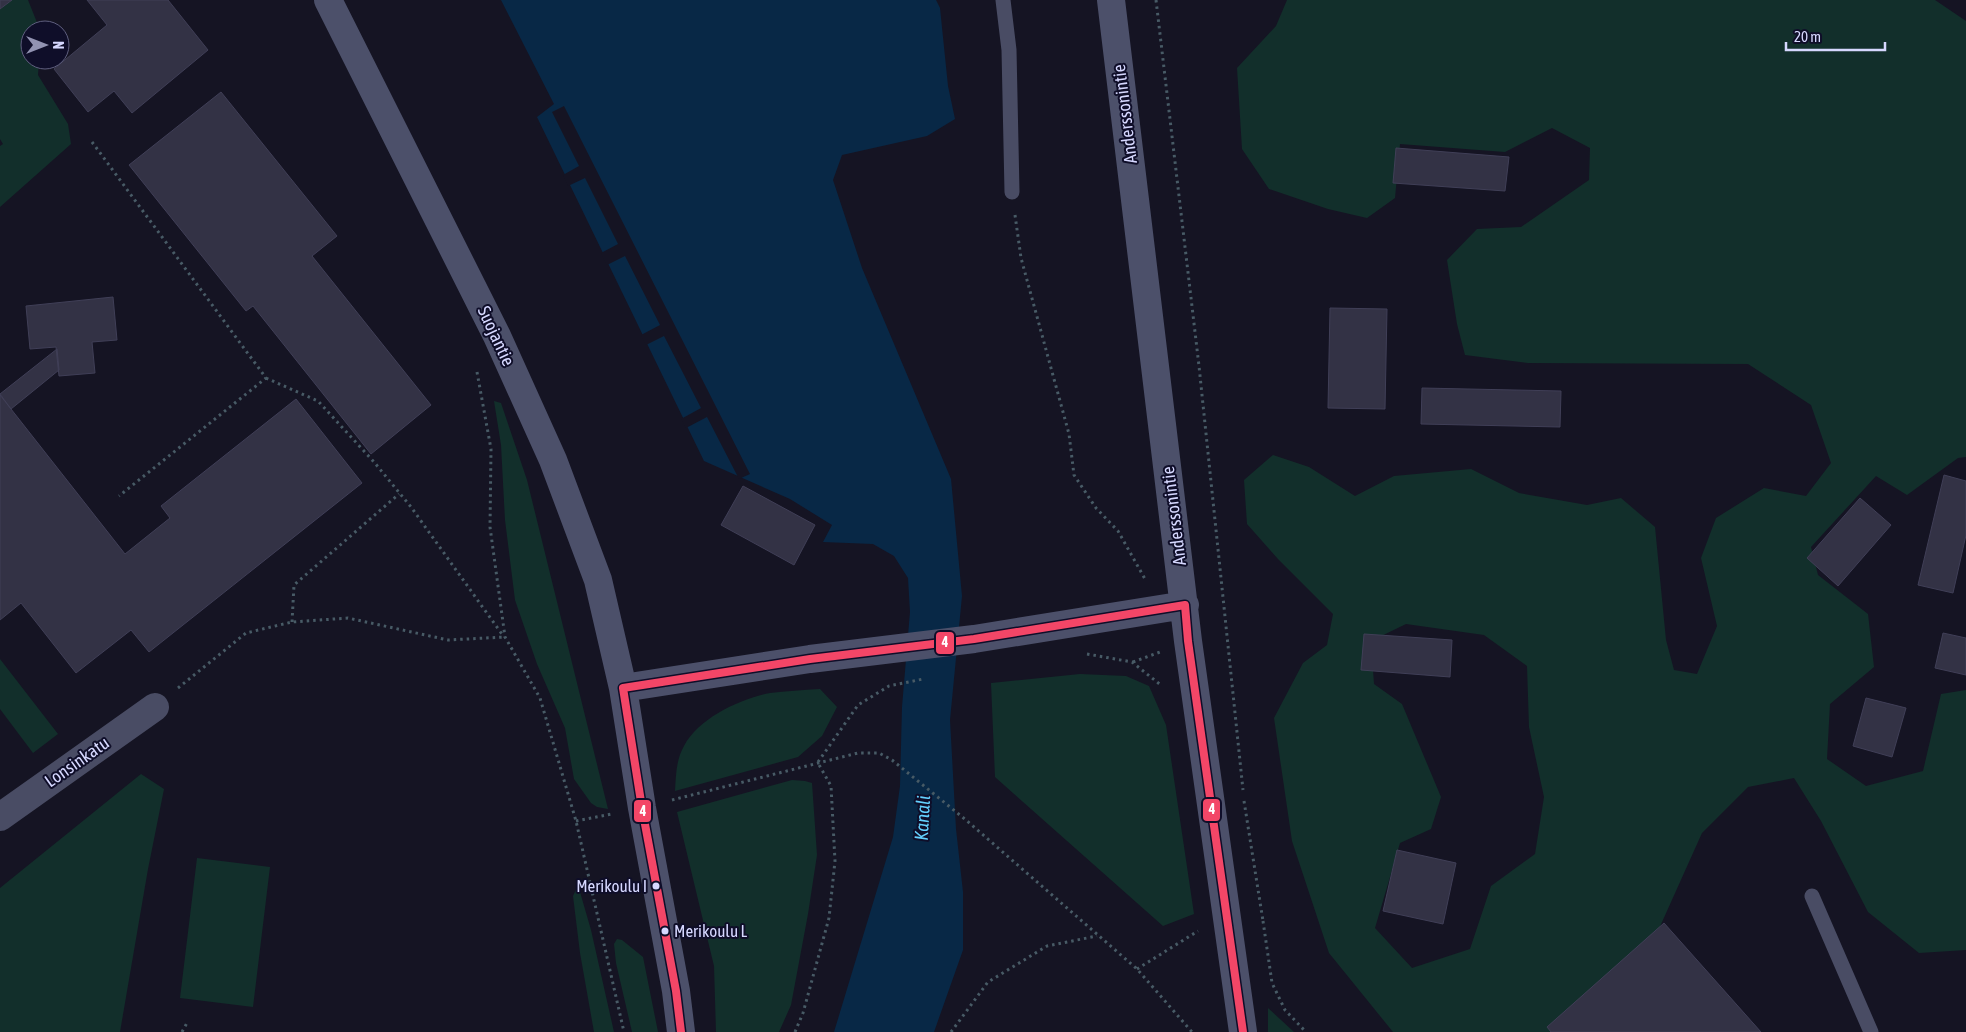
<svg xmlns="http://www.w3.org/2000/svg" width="1966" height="1032" font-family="'Asap Condensed',sans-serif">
<rect width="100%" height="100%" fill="#151423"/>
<path fill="#122f2b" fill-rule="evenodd" d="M12,0H28L40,30H30V60H39L38,75L68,124L71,144L0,207V146L3,144L0,139V9Z
M1287,0H1935L1966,21V457L1958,458L1907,495L1876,476L1811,547L1818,575L1868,614L1874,667L1830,704L1827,759L1866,786L1923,771L1941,694L1966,690V950L1919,953L1868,912L1821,821L1794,778L1748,787L1702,833L1658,931L1558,1032H1393L1329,953L1292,841L1274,718L1303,663L1327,645L1333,614L1278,559L1247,524L1244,480L1273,455L1309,467L1355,496L1394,476L1471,469L1519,493L1587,505L1621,498L1655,527L1666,640L1674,670L1697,674L1717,626L1701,558L1716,518L1764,488L1806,496L1831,463L1811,405L1748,364L1528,363L1465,355L1457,324L1447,260L1477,229L1521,227L1589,180L1590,148L1552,128L1505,152L1400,144L1395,198L1367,218L1328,209L1269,189L1242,149L1237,68L1276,26ZM1406,624L1484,635L1527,666L1529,727L1544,797L1535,854L1491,886L1470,949L1412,968L1375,928L1400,843L1431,829L1441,797L1402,704L1374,684L1371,641Z
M494,401L501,403L527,480L608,809L597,807L591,803L574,779L565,728L537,664L515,600L505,520L501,445Z
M0,659L58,734L33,753L0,709Z
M1080,674L1126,676L1149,686L1166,725L1194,914L1163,926L995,777L991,683Z
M820,689L837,707L822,736L798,757L675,791C676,775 676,760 684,746C699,718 740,699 770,693C786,691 803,690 820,689Z
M141,774L164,789L148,869L120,1032H0V888Z
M792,780L805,781L812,783L817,855L808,914L791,1005L779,1032H716L714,966L677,812Z
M197,858L270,867L253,1007L180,998Z
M578,885L591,930L614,1032H594L580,953L573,896Z
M617,939L622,940L643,957L658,1032H632L616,963L614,944Z
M1268,1008L1294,1032H1268Z"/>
<path fill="#082846" d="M501,0H936L940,8L948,86L955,119L927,136L842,155L833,180L862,268L951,479L962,596L950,720L956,829L963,892V950L934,1032H834L893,837L900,786L902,707L910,612L908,578L894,556L873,544L823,542L832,525L790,499L704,461L537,117L554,104Z"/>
<path fill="#151423" d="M564,106L750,474L739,479L707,417L686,428L681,419L701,408L664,336L646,345L641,335L660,325L625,256L607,265L601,253L618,244L585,178L568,186L563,175L579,166L552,112Z"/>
<path fill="#333245" stroke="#403f57" d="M0,0H12L0,9Z
M87,0H168L208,50L132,113L114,91L88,112L54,69L107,25Z
M221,92L337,236L312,256L431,405L371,454L253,306L246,311L129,165Z
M1396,148L1509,157L1505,191L1393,183Z
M113,297L117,340L92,342L95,373L59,376L56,347L30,349L26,306Z
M1330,308L1387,309L1385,409L1328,408Z
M57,349L59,370L11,409L0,394Z
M1422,388L1561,391L1560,427L1421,424Z
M0,395L125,554L170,518L161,506L296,399L362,483L149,652L131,630L76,673L21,603L0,620Z
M1944,475L1966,481V535L1953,593L1918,585Z
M743,486L815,525L794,565L721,525Z
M1860,498L1891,525L1838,586L1807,558Z
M1943,633L1966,638V675L1935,668Z
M1364,634L1452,640L1450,677L1361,670Z
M1866,698L1906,708L1892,757L1853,746Z
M1397,850L1456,863L1443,924L1383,911Z
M1664,923L1761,1032H1551L1547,1027Z"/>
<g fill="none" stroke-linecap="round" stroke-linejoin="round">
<path stroke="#485b66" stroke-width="3" stroke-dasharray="2.5 4" stroke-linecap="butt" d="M1156,0L1199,366L1243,790
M92,142L266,378L119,496
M1015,215L1021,258L1069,434L1074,475L1096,508L1118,531L1145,579
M477,372L491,449L490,527L505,637L540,698L576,821L624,1032
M266,378L318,401L374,462L411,507L504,637
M292,622L294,585L399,494
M1087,654L1132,662L1162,686
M1133,662L1160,652
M178,688L246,633L292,622L348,618L448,640L505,637
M818,762L858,705L889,686L923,679
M672,800L858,753H879L892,760L966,820L1137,969L1192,1032
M1244,801L1263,921
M576,821L612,814
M1263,921L1272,983L1285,1010L1306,1032
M1137,969L1198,931
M182,1032L188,1021
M795,1032L803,1013L829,918L835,861L831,786L818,763
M951,1032L988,982L1047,946L1097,936"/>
<path stroke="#494c64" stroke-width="15" d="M1003,0L1009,50L1012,192
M1812,896L1871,1032"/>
<path stroke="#494c64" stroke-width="28" d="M0,817L155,707"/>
<path stroke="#4c506a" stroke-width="28" d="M328,0L497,336L553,460L598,580L623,688L642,808L676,991L681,1032
M1111,0L1188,641L1243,1032
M623,688L810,659L974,639L1185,605"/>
<g stroke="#0f0e29" stroke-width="11">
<path id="bus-1" d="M681,1032L676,991L642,808L623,688L810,659L974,639L1185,605L1188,641L1243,1032"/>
</g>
<use href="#bus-1" stroke="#f34667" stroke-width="8"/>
</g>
<g fill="#d6d8ff" stroke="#0f0e29" stroke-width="2">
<circle cx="656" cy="886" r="4.5"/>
<circle cx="665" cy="931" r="4.5"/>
</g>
<g text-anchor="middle" stroke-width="4" stroke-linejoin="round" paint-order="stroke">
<g font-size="17" fill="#d6d8ff" stroke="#0f0e29" text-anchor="end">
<text x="647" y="892">Merikoulu I</text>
<text x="674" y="937" text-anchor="start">Merikoulu L</text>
</g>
<g font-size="18" fill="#d6d8ff" stroke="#0f0e29">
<text transform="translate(1125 114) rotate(-97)" y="6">Anderssonintie</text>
<text transform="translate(496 336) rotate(65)" y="6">Suojantie</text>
<text transform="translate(1174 516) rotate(-97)" y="6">Anderssonintie</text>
<text transform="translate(77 762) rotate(-35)" y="6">Lonsinkatu</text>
</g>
<g font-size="19" font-style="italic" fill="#64d1ff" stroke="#0f0e29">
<text transform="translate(922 818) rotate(-87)" y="7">Kanali</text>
</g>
</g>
<g stroke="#0f0e29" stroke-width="2">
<rect x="935" y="631" width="20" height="24" rx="5" fill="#f34667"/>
<rect x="1202" y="798" width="19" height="24" rx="5" fill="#f34667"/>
<rect x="633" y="799" width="19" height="24" rx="5" fill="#f34667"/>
</g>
<g font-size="14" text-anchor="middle" font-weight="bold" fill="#fff">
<text x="945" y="647">4</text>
<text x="1212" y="814">4</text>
<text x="643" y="816">4</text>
</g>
<g transform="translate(45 45) rotate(90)"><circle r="24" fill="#0f0e29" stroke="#5f5f7f"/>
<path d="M0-4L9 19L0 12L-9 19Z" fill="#9293b2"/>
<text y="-8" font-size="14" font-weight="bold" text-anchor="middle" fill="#d6d8ff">N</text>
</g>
<path d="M1786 42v8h99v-8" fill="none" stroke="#d6d8ff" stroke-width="2.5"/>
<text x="1794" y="42" font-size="15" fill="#d6d8ff" stroke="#0f0e29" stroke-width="4" paint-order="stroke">20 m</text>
</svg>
